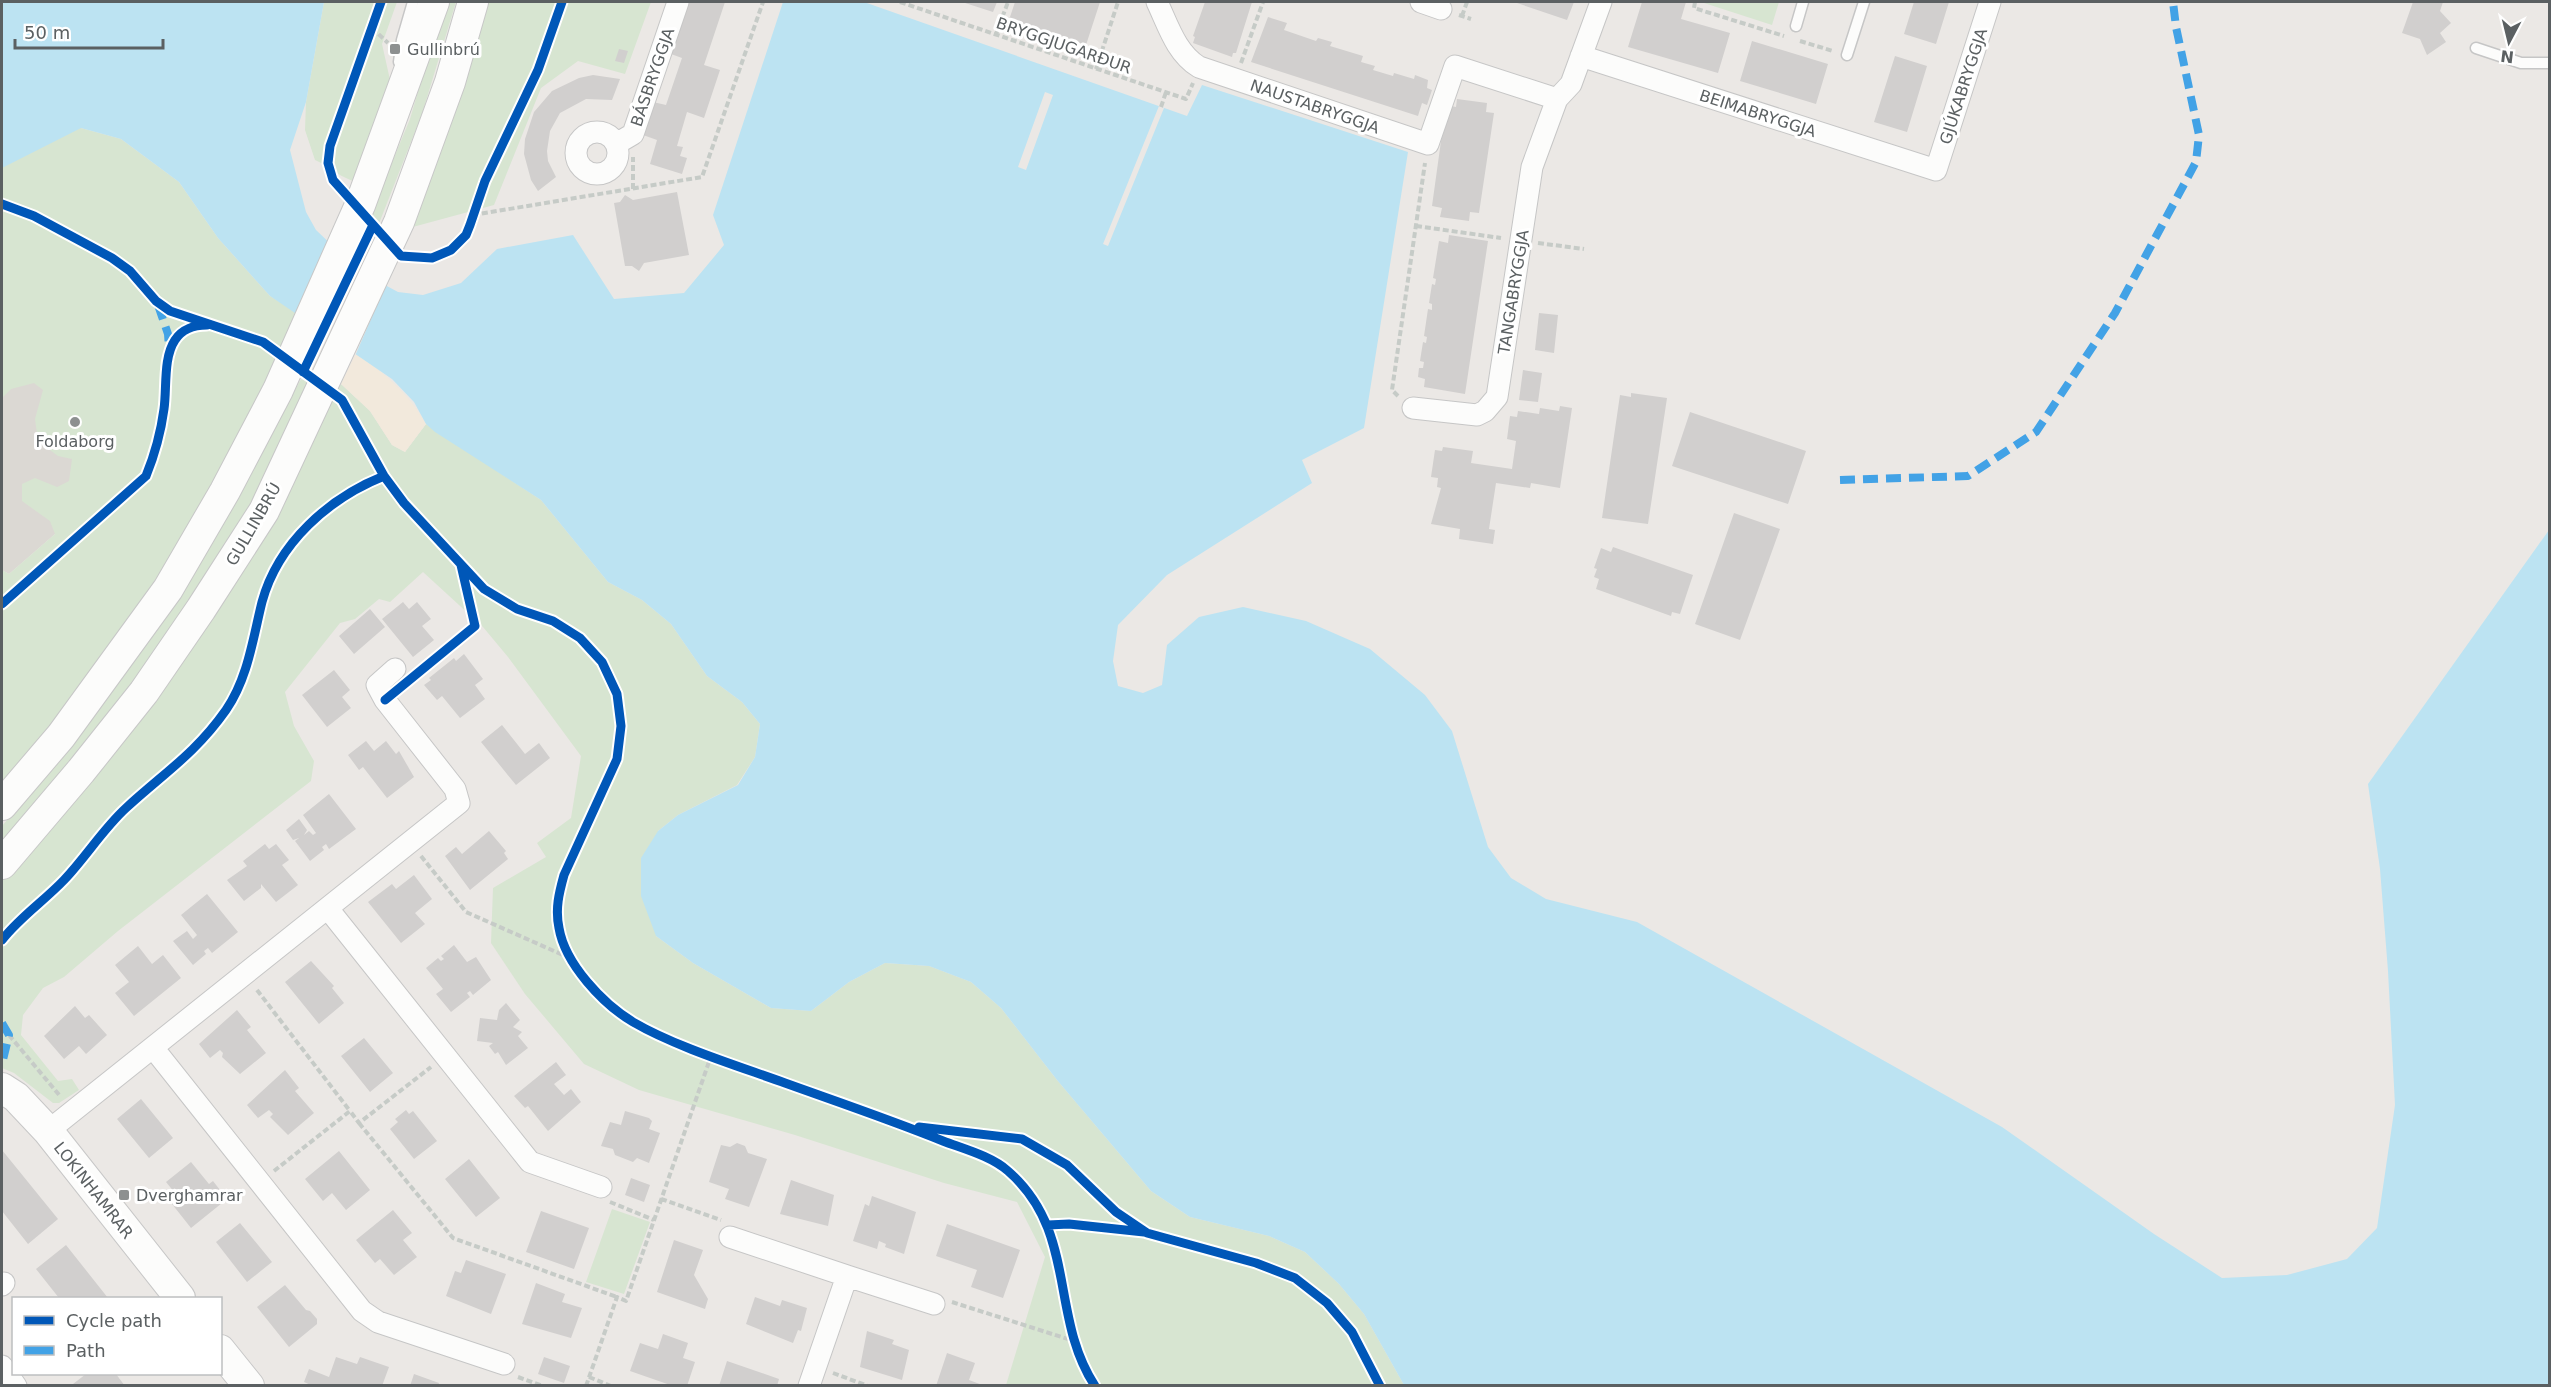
<svg xmlns="http://www.w3.org/2000/svg" width="2551" height="1387" font-family="'DejaVu Sans',sans-serif">
<rect width="100%" height="100%" fill="#ebe8e5"/>
<path fill="#dbd8d3" d="M159,358L55,534L9,574L2,570V376Z"/>
<path fill="#d7e5d1" d="M324,2H397L382,44L390,80L357,182C340,178 331,167 315,160L305,130L306,102Z
M444,2H456L422,114L378,226L368,220L410,119Z
M482,2H651L625,74L578,61L541,88L494,205L409,228Z
M1701,2H1779L1772,25Z
M2,58L81,128L121,139L179,182L218,238L270,296L298,313C278,355 262,401 239,441C172,561 92,681 2,784V570L9,574L55,534L50,521L22,501V484L35,478L57,487L69,481L72,459L58,456L38,441L35,419L43,390L34,383L11,389L2,398Z
M301,379L316,386C266,484 210,582 143,670C98,730 49,788 2,847V826L53,766L218,532Z
M341,384L370,411L392,445L405,452L426,424L541,500L608,582L642,600L671,624L707,676L742,702L760,724L755,757L737,785L678,815L658,831L656,936L693,963L771,1008L811,1011L849,982L885,963L929,966L971,982L1001,1008L1057,1080L1151,1191L1190,1217L1269,1236L1305,1252L1339,1284L1364,1314L1404,1385H1006L1045,1257L1017,1202L944,1183L795,1135L639,1090L584,1064L525,994L491,943L493,888L546,857L537,843L571,818L581,756L508,657L483,627L423,572L390,602L379,599L355,619L340,623L285,692L294,726L314,761L311,781L118,931L64,977L43,988L23,1015L21,1035L58,1081L72,1079L79,1090L59,1103H53L14,1073L2,1068V880L55,820L319,424Z
M612,1209L650,1222L624,1294L586,1282Z"/>
<path fill="#f2e9dc" d="M356,353C385,374 408,392 426,424L405,452L392,445L370,411L341,384Z"/>
<path fill="#bce3f2" d="M2,2H324L306,102L290,150L306,212L316,230L359,271L398,292L423,295L461,283L497,249L573,235L614,299L684,293L724,245L713,215L783,2H864L1187,116L1202,85L1408,152L1364,428L1302,460L1312,483L1167,575L1118,625L1113,661L1118,686L1143,693L1162,685L1167,645L1199,617L1243,607L1306,621L1370,649L1425,695L1452,731L1488,847L1511,878L1546,899L1637,922L2002,1127L2154,1234L2222,1278L2287,1275L2347,1259L2377,1228L2395,1105L2388,971L2380,869L2368,784L2549,530V1385H1404L1364,1314L1339,1284L1305,1252L1269,1236L1190,1217L1151,1191L1057,1080L1001,1008L971,982L929,966L885,963L849,982L811,1011L771,1008L693,963L656,936L641,896V858L658,831L678,815L738,785L755,757L760,724L742,702L707,676L671,624L642,600L608,582L541,500L435,432L426,424L414,402L392,379L270,296L218,238L179,182L121,139L81,128L2,168Z"/>
<path fill="#ebe8e5" d="M1045,92L1053,95L1026,170L1018,167Z
M1159,106L1164,108L1108,246L1103,244Z
M331,239L361,268L387,282L355,356L319,331Z"/>
<path fill="#d1cfce" d="M688,2H725L704,65L720,70L704,118L687,112L677,146L683,147L680,156L687,158L682,174L650,164L657,140L643,135L653,102L666,105L682,58L671,54Z
M962,2H997L993,12Z
M1015,2H1100L1086,45L1009,20Z
M1205,2H1252L1236,53H1233L1232,57L1193,43L1195,37L1193,36Z
M1514,2H1574L1567,20Z
M1642,2H1686L1681,19L1730,33L1718,73L1628,47Z
M1914,2H1949L1936,44L1904,34Z
M2413,2H2443L2440,11L2451,23L2440,33L2446,42L2427,55L2420,39L2402,33Z
M1268,17L1287,23L1284,30L1316,41L1318,38L1332,42L1330,46L1363,56L1361,62L1375,66L1373,70L1393,76L1394,73L1414,79L1415,75L1428,80L1427,88L1432,90L1427,105L1422,103L1418,116L1251,62Z
M1752,41L1828,64L1816,104L1740,81Z
M619,49L628,51L624,63L615,61Z
M1895,56L1927,66L1907,132L1874,122Z
M593,75L620,79L612,100L586,99L560,113L550,131L547,151L548,161L556,177L538,191L531,180L524,154L525,139L534,112L552,91L579,78Z
M1457,99L1487,103L1486,112L1494,113L1479,213L1470,212L1469,221L1440,217L1442,208L1432,206L1446,105L1456,107Z
M677,192L689,255L644,263L639,271L632,266H625L614,203L620,202L625,195L633,200Z
M1449,235L1488,241L1465,394L1424,387L1425,379L1418,377L1419,368H1423L1424,362L1420,361L1423,342L1426,343L1427,337L1424,336L1428,309L1432,310V304L1429,303L1432,284L1435,285L1436,279L1433,278L1439,241L1448,243Z
M1539,313L1558,315L1554,353L1535,350Z
M1523,370L1542,373L1538,402L1519,400Z
M1631,393L1667,398L1648,524L1602,518L1620,395L1631,397Z
M1560,406L1572,408L1560,488L1531,483L1530,488L1496,483L1489,529L1495,530L1493,544L1459,539L1460,529L1431,524L1441,488L1437,487L1438,478L1431,477L1435,450L1442,451L1443,447L1473,451L1471,463L1512,469L1516,441L1507,439L1510,416L1517,417L1518,411L1539,414L1540,408L1559,411Z
M1690,412L1806,451L1788,504L1672,466Z
M1734,513L1780,529L1740,640L1695,624Z
M1613,547L1693,575L1680,614L1672,612L1671,616L1596,589L1599,579L1594,577L1597,569L1594,568L1601,548L1611,552Z
M403,602L409,609L417,602L431,619L422,626L434,640L413,657L382,619Z
M370,609L385,627L354,654L339,636Z
M464,654L483,679L475,685L485,699L460,718L442,696L437,700L424,685L431,680L429,678L454,658L456,661Z
M334,670L350,690L342,697L351,708L327,727L302,695Z
M502,725L525,754L539,743L550,758L516,785L481,742Z
M366,741L374,751L386,741L396,754L399,751L414,777L387,798L363,767L359,770L348,755Z
M329,794L356,829L329,849L326,844L322,847L324,850L310,861L295,841L299,838L293,840L286,830L299,819L307,830L304,835L309,831L313,835L316,833L303,815Z
M489,831L506,851L504,853L508,859L470,890L445,856L456,847L462,854Z
M265,844L269,849L276,844L289,860L282,865L298,885L276,902L261,884V888L244,901L227,880L247,866L243,861Z
M414,875L432,899L415,913L425,924L401,943L368,902L392,884L396,889Z
M207,894L238,932L212,953L208,948L204,951L206,954L193,965L173,941L187,931L193,939L197,935L181,915Z
M454,945L467,962L476,957L491,980L473,995L470,991L467,993L470,997L451,1012L436,994L443,989L426,968L438,958L441,961L444,959L441,956Z
M138,946L152,964L163,955L181,978L134,1016L115,993L129,982L115,965Z
M311,961L334,986L332,988L344,1003L319,1024L285,982Z
M506,1003L520,1020L513,1027L522,1032L518,1036L528,1048L506,1065L498,1052L495,1054L489,1046L493,1043L477,1041L480,1018L497,1020L499,1010Z
M75,1006L85,1018L89,1015L107,1035L86,1054L79,1046L64,1059L44,1036Z
M237,1010L251,1027L247,1030L266,1053L240,1074L222,1057L223,1053L220,1050L210,1058L199,1044Z
M364,1038L393,1073L370,1092L341,1056Z
M556,1062L566,1075L554,1084L564,1095L571,1089L581,1102L548,1131L528,1106L525,1108L514,1096Z
M285,1070L299,1088L295,1091L314,1113L288,1135L270,1117L273,1114L269,1110L258,1118L247,1105Z
M141,1099L173,1138L149,1158L117,1119Z
M406,1110L409,1114L413,1111L437,1141L414,1159L390,1129L398,1122L395,1119Z
M625,1111L649,1118L652,1121L649,1129L660,1133L649,1163L637,1158L633,1162L615,1155L613,1149L601,1146L610,1122L621,1125Z
M737,1143L745,1146L748,1153L767,1159L749,1207L725,1199L729,1189L709,1182L721,1145L730,1147Z
M2,1150L58,1219L28,1244L2,1211Z
M339,1151L370,1190L346,1210L332,1193L323,1201L305,1179Z
M469,1159L500,1198L476,1217L445,1179Z
M191,1162L209,1184L213,1181L227,1199L191,1228L172,1204L179,1198L166,1182Z
M631,1178L650,1185L644,1202L625,1195Z
M791,1180L834,1195L828,1226L780,1214Z
M872,1196L916,1212L904,1254L885,1247L886,1244L879,1241L877,1249L853,1241L865,1204L869,1206Z
M393,1210L412,1233L403,1240L417,1257L394,1275L380,1259L375,1263L356,1240Z
M541,1211L589,1228L574,1269L526,1252Z
M240,1223L272,1262L247,1282L216,1242Z
M947,1224L1020,1250L1003,1298L971,1287L977,1270L936,1256Z
M674,1240L703,1250L694,1275L708,1299L705,1309L657,1292Z
M66,1245L108,1298H59L36,1269Z
M466,1260L506,1274L491,1314L446,1296L455,1271L461,1273Z
M536,1283L565,1294L562,1302L582,1308L571,1338L522,1324Z
M285,1285L306,1310L310,1311L317,1319V1324L289,1347L257,1307Z
M755,1297L780,1306L782,1300L807,1308L801,1331L798,1330L793,1343L746,1324Z
M867,1331L894,1340L892,1344L909,1350L902,1380L860,1367Z
M663,1334L688,1343L683,1358L695,1362L687,1386H673L630,1371L640,1343L658,1349Z
M947,1353L975,1363L969,1380L985,1386H936Z
M336,1357L357,1364L360,1357L389,1367L382,1386H313L304,1382L309,1369L329,1377Z
M544,1357L570,1366L564,1383L538,1374Z
M727,1361L779,1379L777,1386H719Z
M86,1374H116L125,1386H75L73,1384Z
M414,1374L439,1383L438,1386H410Z"/>
<g fill="none" stroke-linecap="round" stroke-linejoin="round">
<g stroke="#c6c6c6" stroke-width="13">
<path id="lane" d="M1796,26L1803,2
M2476,48L2521,63H2550
M1847,55L1864,2
M399,62L402,40L413,2"/>
</g>
<g stroke="#c6c6c6" stroke-width="23">
<path id="street" d="M1157,2C1168,25 1176,53 1199,67L1428,144L1455,66L1557,99
M1421,2L1441,9
M1581,56L1936,170L1990,2
M576 153a21 21 0 1 1 42 0a21 21 0 1 1-42 0Z
M616,144L633,134L678,2
M1413,408L1477,415L1485,411L1497,397L1532,167L1557,99L1571,84L1601,2
M329,910L530,1162L601,1187
M154,1049L362,1311L378,1322L504,1364
M48,1131L459,803L455,789L385,700L377,685L395,669
M730,1237L847,1276L809,1386
M847,1276L934,1304
M2,1285L4,1283
M2,1366L16,1386"/>
</g>
<g stroke="#c7c7c7" stroke-width="32">
<path id="secondary" d="M2,805L61,736L168,589L225,491L278,390L360,205L434,2
M2,864L81,771L144,692L201,609L264,511L399,222L450,82L473,2
M2,1088L16,1097L48,1131L180,1298
M220,1350L249,1386"/>
</g>
<path stroke="#c6cbc7" stroke-width="4" stroke-dasharray="6 3" stroke-linecap="butt" d="M900,2L1186,99L1193,83
M1695,2L1694,8L1784,36
M1459,15L1471,19
M1462,16L1467,2
M372,28L388,43
M996,34L1008,2
M1800,41L1833,51
M1241,63L1263,2
M1096,69L1118,2
M1161,107L1166,92
M633,189V157
M473,215L702,177L763,2
M1416,226L1501,238
M1538,243L1584,249
M1398,396L1392,390L1425,163
M421,856L466,912L572,959
M257,990L350,1111
M9,1035L60,1096
M359,1123L453,1238L617,1297
M274,1171L350,1111L359,1123L431,1067
M661,1199L721,1220
M610,1202L654,1220
M952,1302L1074,1341
M833,1373L868,1386
M518,1377L543,1386
M589,1377L611,1386
M586,1386L617,1297L626,1301L711,1056"/>
<use href="#lane" stroke="#fcfcfb" stroke-width="10"/>
<use href="#street" stroke="#fcfcfb" stroke-width="21"/>
<use href="#secondary" stroke="#fcfcfb" stroke-width="30"/>
<path stroke="#42a2e6" stroke-width="8" stroke-dasharray="15 8" stroke-linecap="butt" d="M158,305L168,334L169,348
M1840,480L1968,476L2036,432L2115,313L2196,162L2199,135L2176,27L2173,2
M2,1023L9,1035L2,1064"/>
<g stroke="#fff" stroke-width="13">
<path id="cycleway" d="M381,2L330,146L328,163L333,180L401,256L432,258L451,250L466,235L470,225L485,181L538,70L562,2
M2,204L34,216L112,258L130,271L156,301L170,311L263,342L342,400L384,476L404,503L484,589L517,609L553,621L580,638L602,662L617,694L621,726L617,759L564,875C559,893 555,909 559,928C565,964 603,1004 633,1022C676,1047 738,1066 785,1083C838,1102 891,1120 943,1141C964,1149 991,1156 1008,1171C1078,1232 1049,1316 1095,1386
M303,372L373,225
M2,604L146,476C155,454 161,431 164,409C167,388 163,358 175,340C182,329 195,325 207,325
M385,700L475,626L461,565
M2,940C20,917 44,901 64,880C86,857 103,829 126,808C164,773 195,754 226,710C248,678 253,638 262,602C278,543 329,498 384,476
M919,1127L1022,1139L1067,1165L1116,1212L1147,1233L1256,1263L1295,1278L1327,1303L1352,1332L1380,1386
M1048,1225L1069,1224L1144,1232"/>
</g>
<use href="#cycleway" stroke="#0057b8" stroke-width="9"/>
</g>
<g fill="#8d9090" stroke="#fff" stroke-width="2">
<rect x="389" y="43" width="12" height="12" rx="3"/>
<circle cx="75" cy="422" r="6"/>
<rect x="118" y="1189" width="12" height="12" rx="3"/>
</g>
<g text-anchor="middle" stroke-width="6" stroke-linejoin="round" paint-order="stroke">
<g font-size="16" fill="#5b6062" stroke="#fff">
<text transform="translate(1064 45) rotate(19)" y="6">BRYGGJUGARÐUR</text>
<text transform="translate(652 77) rotate(-71)" y="6">BÁSBRYGGJA</text>
<text transform="translate(1963 86) rotate(-72)" y="6">GJÚKABRYGGJA</text>
<text transform="translate(1315 106) rotate(19)" y="6">NAUSTABRYGGJA</text>
<text transform="translate(1758 113) rotate(18)" y="6">BEIMABRYGGJA</text>
<text transform="translate(1513 292) rotate(-81)" y="6">TANGABRYGGJA</text>
<text transform="translate(253 524) rotate(-60)" y="6">GULLINBRÚ</text>
<text transform="translate(94 1190) rotate(52)" y="6">LOKINHAMRAR</text>
</g>
<g font-size="16" fill="#5b6062" stroke="#fff" text-anchor="start">
<text x="407" y="55">Gullinbrú</text>
<text x="75" y="447" text-anchor="middle">Foldaborg</text>
<text x="136" y="1201">Dverghamrar</text>
</g>
</g>
<rect width="2551" height="1387" fill="none" stroke="#5b6062" stroke-width="6"/>
<rect x="12" y="1297" width="210" height="78" fill="#ffffff" stroke="#bdbfc0" stroke-width="1.5"/>
<rect x="24" y="1316" width="30" height="9" fill="#0057b8" stroke="#bdbfc0" stroke-width="1.5"/>
<text x="66" y="1327" font-size="18" fill="#5b6062">Cycle path</text>
<rect x="24" y="1346" width="30" height="9" fill="#42a2e6" stroke="#bdbfc0" stroke-width="1.5"/>
<text x="66" y="1357" font-size="18" fill="#5b6062">Path</text>
<g transform="translate(2509 42) rotate(187)" stroke="#ffffff" stroke-width="4.5" paint-order="stroke">
<path d="M0-4.5L10 22L0 15L-10 22Z" fill="#5b6062"/>
<text y="-9" font-size="16" font-weight="bold" text-anchor="middle" fill="#5b6062">N</text>
</g>
<path d="M15 39v9h148v-9" fill="none" stroke="#5b6062" stroke-width="3"/>
<text x="24" y="39" font-size="18" fill="#5b6062" stroke="#ffffff" stroke-width="4.5" paint-order="stroke">50 m</text>
</svg>
